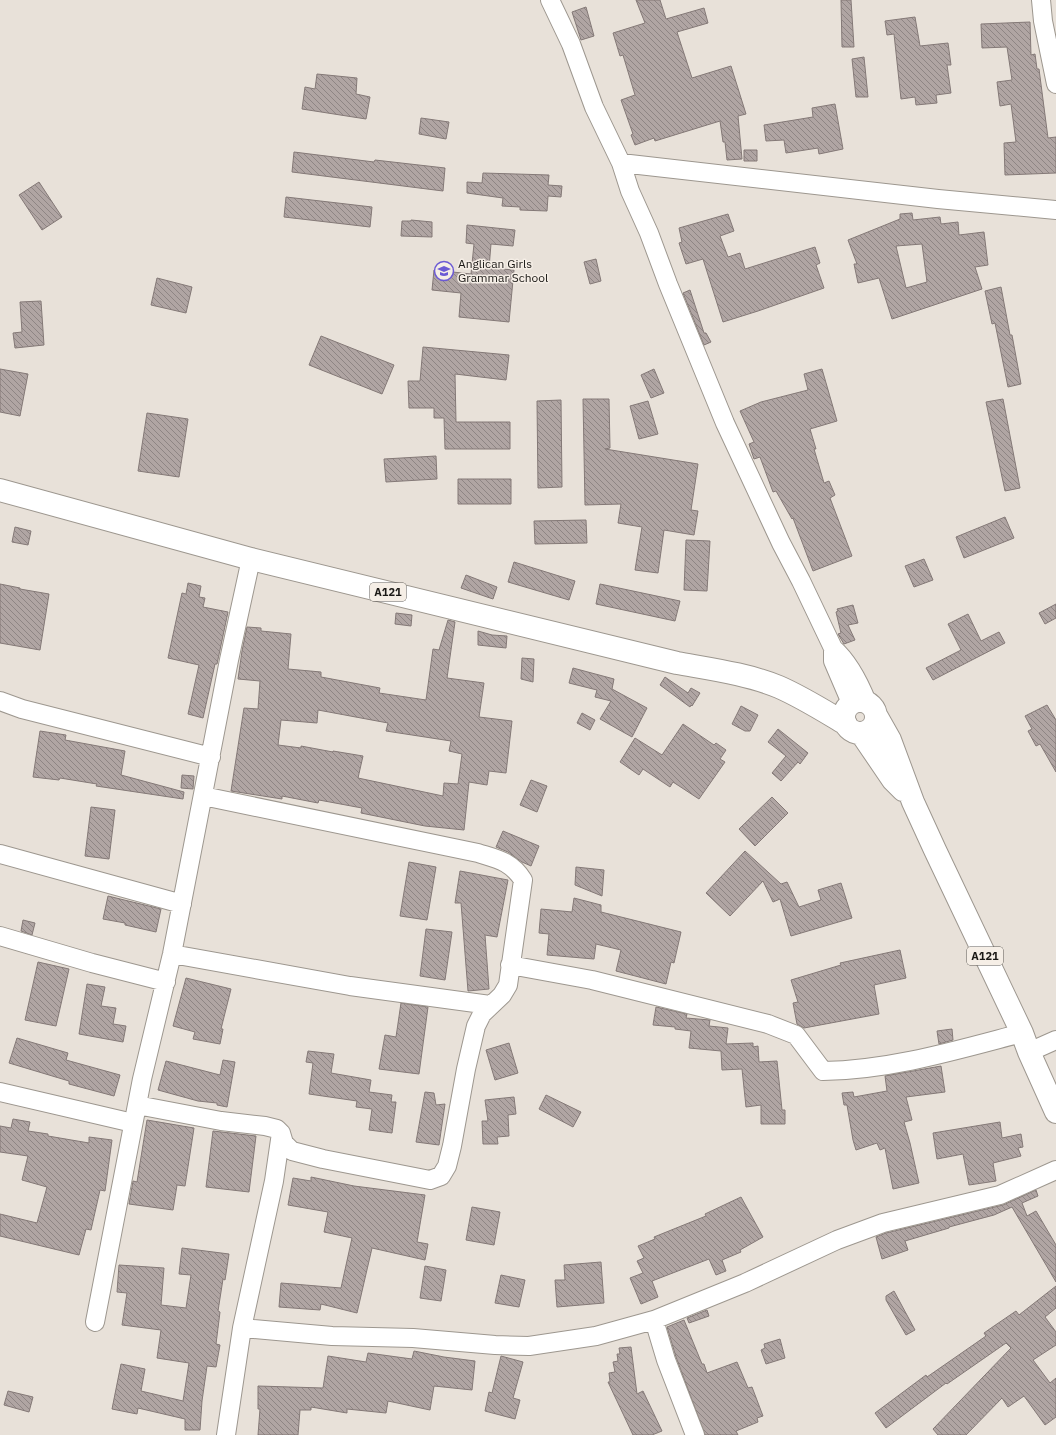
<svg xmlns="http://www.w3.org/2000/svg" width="1056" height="1435" font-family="'IBM Plex Sans',sans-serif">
<defs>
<pattern id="building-back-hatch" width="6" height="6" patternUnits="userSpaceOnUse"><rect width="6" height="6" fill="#b0a5a3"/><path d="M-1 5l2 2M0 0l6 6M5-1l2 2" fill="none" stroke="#8e8584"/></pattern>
</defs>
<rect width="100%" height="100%" fill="#e8e1d9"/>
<path fill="url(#building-back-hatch)" stroke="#847977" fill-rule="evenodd" d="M636,0H660L666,19L704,8L708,23L677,32L692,78L731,66L746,114L738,116L742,159L727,160L725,142H723L720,121L655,141L654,138L635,145L631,135L633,134L621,100L635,95L623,55L620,56L613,33L645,23Z
M841,0H851L854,47H842Z
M586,7L594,36L581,40L572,12Z
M915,17L920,46L948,43L951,65H947L951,93L936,95L937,103L916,105L915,97L901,99L894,34L887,35L885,21Z
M1030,22L1031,55L1035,54L1037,69H1039L1048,138L1056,137V173L1005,175L1004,143L1016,142L1011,104L1000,106L997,82L1012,80L1007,47L982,48L981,24Z
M864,57L868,97H856L852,59Z
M317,74L357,78L356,94L370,97L366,119L302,109L305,87L315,89Z
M835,104L843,149L819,154L818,148L786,153L784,140L766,141L764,125L813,117L812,108Z
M421,118L449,122L446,139L419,134Z
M744,150H757V161H744Z
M294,152L374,162L375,160L445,168L443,191L292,172Z
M483,173L549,175L548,185L562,186L561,197L548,196L547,211L520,210V207L502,206L503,198L467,193V182L482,183Z
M39,182L62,217L42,230L19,195Z
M286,197L372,207L370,227L284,217Z
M912,213L913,220L940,217L941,224L958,222L959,235L984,232L988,265L975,267L982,289L892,319L879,278L858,283L854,264H857L848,240L900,219V214ZM922,244L927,282L906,288L896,246Z
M728,214L734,231L720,236L728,257L740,253L745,269L815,247L820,263L816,265L824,288L758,311L723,322L703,259L686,264L679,243L682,242L679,228Z
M411,220L432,222V237L401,236L402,221H411Z
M467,225L515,230L513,246L491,244L489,268L514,270L509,322L459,317L461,293L432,290L434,270L471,274L474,244L466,243Z
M596,259L601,281L590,284L584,262Z
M157,278L192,287L186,313L151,305Z
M1001,287L1010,335H1012L1021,384L1008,387L995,323L992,324L985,291Z
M690,290L704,333H706L711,342L704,345L683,293Z
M41,301L44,345L15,348L13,333L22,332L20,302Z
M321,336L394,365L382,394L309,365Z
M423,347L509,355L506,380L455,374L456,422H510V449H445L444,418H434V408H409L408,381H420Z
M0,369L28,374L20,416L0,412Z
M654,369L664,393L651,398L641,375Z
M822,369L837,421L810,429L816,449H814L824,483L829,481L835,495L830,498L852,556L813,571L793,518L792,519L776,491L773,492L760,457L754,459L749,444L754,442L740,411L761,402L808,390L804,374Z
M583,399H609L610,448L605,449L698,464L691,510L698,511L694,535L664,530L658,573L635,570L642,527L618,523L621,504L585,505Z
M1003,399L1020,488L1005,491L986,402Z
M561,400L562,487L538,488L537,401Z
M648,401L658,434L639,439L630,406Z
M147,413L188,419L179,477L138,471Z
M436,456L437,479L386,482L384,459Z
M458,479H511V504H458Z
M1005,517L1014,538L964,558L956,537Z
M586,520L587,543L535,544L534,521Z
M15,527L31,531L28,545L12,542Z
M686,540L710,541L707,591L684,590Z
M924,559L933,580L914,587L905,566Z
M514,562L575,581L569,600L508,582Z
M466,575L497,587L493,599L461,588Z
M188,583L201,586L199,597L205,598L203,607L228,612L217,664H215L203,718L188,714L199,665L168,658L182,593L186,594Z
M0,584L20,588V589L49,594L40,650L0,643Z
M600,584L680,601L675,621L596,604Z
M1056,604V618L1045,624L1039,613Z
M853,605L858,623L848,625L855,640L844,644L838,634L841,633L836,612L838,611L837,609Z
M396,613L412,615L411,626L395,624Z
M968,614L981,641L999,632L1005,643L933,680L926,668L961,650L948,624Z
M448,620L455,622L447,678L484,683L479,717L512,721L506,773L489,771L487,785L469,782L464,830L425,826L361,813L362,808L319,800L318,803L282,796V799L231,791L244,708L258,709L260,681L238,679L242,651L247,627L261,628V631L291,634L288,669L321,672V677L380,688L379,693L426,700L433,649L439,650ZM318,710L388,723L386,731L451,741L449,751L462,754L458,784L444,783L443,796L358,778L363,756L333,751V752L301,746V748L278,745L281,720L317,723Z
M478,631L492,635L507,636L506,648L478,645Z
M522,658L534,659L533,682L521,679Z
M573,668L614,679L612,689L647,708L632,737L600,719L611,701L595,697L597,690L569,683Z
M665,677L688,693L691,688L700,693L692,706L691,705L690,707L660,685Z
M1047,705L1056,720V772L1040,744L1036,746L1028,731L1032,729L1025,716Z
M741,706L758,715L750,731H745L732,724Z
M582,713L595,720L590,730L577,723Z
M683,724L714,745L716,743L726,750L720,759L725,762L699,799L673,782L670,787L643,769L639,775L620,762L635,738L662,755Z
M778,729L808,753L800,764L798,762L781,781L772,773L786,756L768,742Z
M40,731L66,735L65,740L125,751L121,775L184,792L183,799L96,786L97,784L60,778L59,780L33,777Z
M182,775L194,776L193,789L181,788Z
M531,780L547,786L537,812L520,805Z
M772,797L788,813L755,846L739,829Z
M91,807L115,810L109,859L85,856Z
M503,831L539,846L531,866L522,862L508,852L496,847Z
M745,851L781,884L787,882L799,907L821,900L818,890L841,883L852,918L791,936L780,899L773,902L763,881L730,916L706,893Z
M409,862L436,867L427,920L400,916Z
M576,867L604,870L602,896L575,885Z
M460,871L508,880L497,937L485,935L489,989L468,991L461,903H455Z
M108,896L161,909L156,932L125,925V923L103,919Z
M574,898L601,905V912L681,932L674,963L671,962L666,984L616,971L621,950L596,944L594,959L547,955L549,934L539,933L541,909L572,912Z
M23,920L35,923L32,935L21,931Z
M426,929L452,932L445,980L420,976Z
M900,950L906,978L874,985L879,1014L804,1028L797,1024L793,1003L798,1002L791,980L841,965L840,963Z
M38,962L69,969L56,1026L25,1020Z
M186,978L231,989L221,1029H223L220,1044L193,1039L195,1032L173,1026Z
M87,984L105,987L101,1006L116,1008L113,1024L126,1026L123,1042L79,1034Z
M401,1003L428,1007L419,1074L379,1069L385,1035L396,1037Z
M656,1007L687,1014L686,1018L710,1020L709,1026L728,1028L726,1044L753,1043V1047L758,1046L759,1062L777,1061L782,1110H785V1124H761V1105L746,1107L742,1069L722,1070L721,1051L689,1048L691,1031L675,1029V1027L653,1025Z
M952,1029L953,1040L939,1044L937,1031Z
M17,1038L68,1053L66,1060L120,1075L114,1096L69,1084V1081L9,1063Z
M509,1043L518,1073L495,1080L486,1050Z
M308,1051L334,1054L331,1073L371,1080L369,1092L392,1095L391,1102H396L392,1133L369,1130L372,1109L356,1107L357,1101L309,1094L313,1063L306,1062Z
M223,1060L235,1062L227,1107L217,1105V1103L198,1101L158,1090L166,1061L220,1075Z
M941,1066L945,1092L906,1097L912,1120L904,1122L910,1143L919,1183L893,1189L885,1148L880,1150L877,1143L856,1150L853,1140L847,1105H844L842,1093L853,1092L854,1097L887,1091L885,1076Z
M425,1092L434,1093L436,1105L445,1104L439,1145L416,1142Z
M546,1095L581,1112L573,1127L539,1109Z
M514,1097L516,1114L508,1115L509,1136L497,1137L498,1144H483L482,1121H488L485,1100Z
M13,1119L30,1122L28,1131L48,1134V1136L89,1143V1137L112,1140L105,1191L100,1190L91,1230L86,1229L79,1255L0,1236V1214L37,1223L47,1187L22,1180L28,1156L0,1152V1126L11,1128Z
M147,1120L194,1128L185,1186L177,1185L173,1210L129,1204L133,1181L137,1182Z
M1000,1122L1002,1138L1021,1134L1023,1147L1018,1148L1021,1156L993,1163L996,1181L969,1185L963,1154L937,1159L933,1133Z
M213,1131L256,1136L249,1192L206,1187Z
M311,1177L354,1186L425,1195L417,1242L428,1244L425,1260L372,1248L357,1313L321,1304L320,1310L279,1307L281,1283L341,1288L352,1238L324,1232L328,1212L288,1205L293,1178L311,1181Z
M1036,1190L1038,1196L1022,1203L1027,1216L1036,1211L1056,1245V1282L1012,1207L994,1215L949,1227V1228L905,1241L908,1250L882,1259L876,1237L886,1233L1003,1205Z
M741,1197L763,1237L740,1250L741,1252L722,1260L726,1271L716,1275L709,1259L652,1281L658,1297L641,1304L630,1278L643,1273L637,1261L644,1258L638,1246L655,1239L654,1237L706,1216L705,1214Z
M472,1207L500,1212L494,1245L466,1240Z
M182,1248L229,1254L225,1280L223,1279L218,1311L220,1312L216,1344L220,1345L216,1367L207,1366L202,1401L200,1430H185V1419L138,1408L137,1414L112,1409L121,1364L145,1369L141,1391L183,1401L189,1363L157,1358L161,1330L122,1325L127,1293L117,1292L119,1265L164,1268L161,1305L186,1308L191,1275L179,1274Z
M601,1262L604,1303L557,1307L555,1280H565L564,1265Z
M425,1266L446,1270L441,1301L420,1298Z
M501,1275L525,1280L519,1307L495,1303Z
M1056,1286V1308L1045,1317L1056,1332V1345L1033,1360L1050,1383L1056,1378V1417L1045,1425L1024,1396L1008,1407L1002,1398L966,1435H938L933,1429L1011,1348L1006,1343L947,1384L946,1383L886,1428L875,1413L926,1375L927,1377L976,1343L986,1336L984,1333L994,1326L1016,1311L1019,1315Z
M894,1291L915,1330L906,1335L886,1300V1296Z
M707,1310L709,1316L689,1323L687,1318Z
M684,1320L702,1364H704L707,1373L737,1362L748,1388L752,1387L763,1416L757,1418L758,1422L736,1431L738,1435H705L676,1357L667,1327Z
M780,1339L785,1358L766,1364L761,1350L765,1348L764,1344Z
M631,1347L637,1394L643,1391L662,1431L652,1435H633L608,1382H610L609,1373L615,1372L613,1362L618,1361L617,1354H620L619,1348Z
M414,1351L444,1357L475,1361L472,1390L434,1386L430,1410L388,1401L386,1413L347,1409V1413L311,1407V1410H300L298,1435H258L260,1409H258V1386L323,1388L328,1356L366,1362L368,1353L412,1359Z
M501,1356L523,1362L513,1398L520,1400L515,1419L485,1411L489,1392L492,1393Z
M8,1391L33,1397L29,1412L4,1405Z"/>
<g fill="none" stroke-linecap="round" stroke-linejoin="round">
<g stroke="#9d978f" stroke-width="20">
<path id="minor" d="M550,0L571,44L594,107L621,163L630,191L649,233L668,284L725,423L781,543L801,581L833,648C849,662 859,682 867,702
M1041,0L1043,21L1056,84
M621,163L938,199L1056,210
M833,649V661L851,703
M0,701L22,709L211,757
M0,854L182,904
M0,936L92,963L166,982
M172,954L350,986L490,1005
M510,965L592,980L768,1024L796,1035L823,1071C891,1070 957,1050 1022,1033
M1029,1052L1056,1040
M0,1092L133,1123
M137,1105L221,1121L265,1126L277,1129L281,1133L284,1143L292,1151L323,1159L430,1180L441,1176L447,1166L452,1146L466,1069L476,1026L482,1014L502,995L508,985L523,880C511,861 497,859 478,853L203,796
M654,1320L666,1360L695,1435
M95,1322L142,1079L172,954L229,660L251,559
M242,1328L332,1336L413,1338L495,1345L529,1346L596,1336L654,1320L745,1283L837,1240L883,1223L1000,1195L1056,1170
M226,1435L242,1328L274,1181L281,1133"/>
</g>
<g stroke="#9d978f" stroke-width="24">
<path id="major" d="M0,490L251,559L677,663C710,669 748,674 779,687C802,697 824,711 846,724
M844 717a16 16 0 1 1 32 0a16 16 0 1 1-32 0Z
M877,717L890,740L913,802L935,850L1022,1033L1029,1052L1056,1112
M861,733L893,780L903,790"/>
</g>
<use href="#minor" stroke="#fff" stroke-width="18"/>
<use href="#major" stroke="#fff" stroke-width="22"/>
</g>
<defs>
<g id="school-ring" transform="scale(1)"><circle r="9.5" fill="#f5eee6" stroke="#6b5ad4" stroke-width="1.5"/><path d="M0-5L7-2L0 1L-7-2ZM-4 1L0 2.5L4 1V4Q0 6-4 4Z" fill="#6b5ad4"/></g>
</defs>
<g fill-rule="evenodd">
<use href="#school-ring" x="444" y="271"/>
</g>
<g text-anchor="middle" stroke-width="3" stroke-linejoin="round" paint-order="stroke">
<g fill="#f5eee6" stroke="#5c5854" stroke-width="1">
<rect x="370" y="583" width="36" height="18" rx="3"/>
<rect x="967" y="947" width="36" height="18" rx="3"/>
</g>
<g font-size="11" font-weight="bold" fill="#1a1815">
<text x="388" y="596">A121</text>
<text x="985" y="960">A121</text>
</g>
<g font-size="12" fill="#1a1815" stroke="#f5eee6" text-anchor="start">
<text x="458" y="268">Anglican Girls<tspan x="458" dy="14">Grammar School</tspan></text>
</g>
</g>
</svg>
